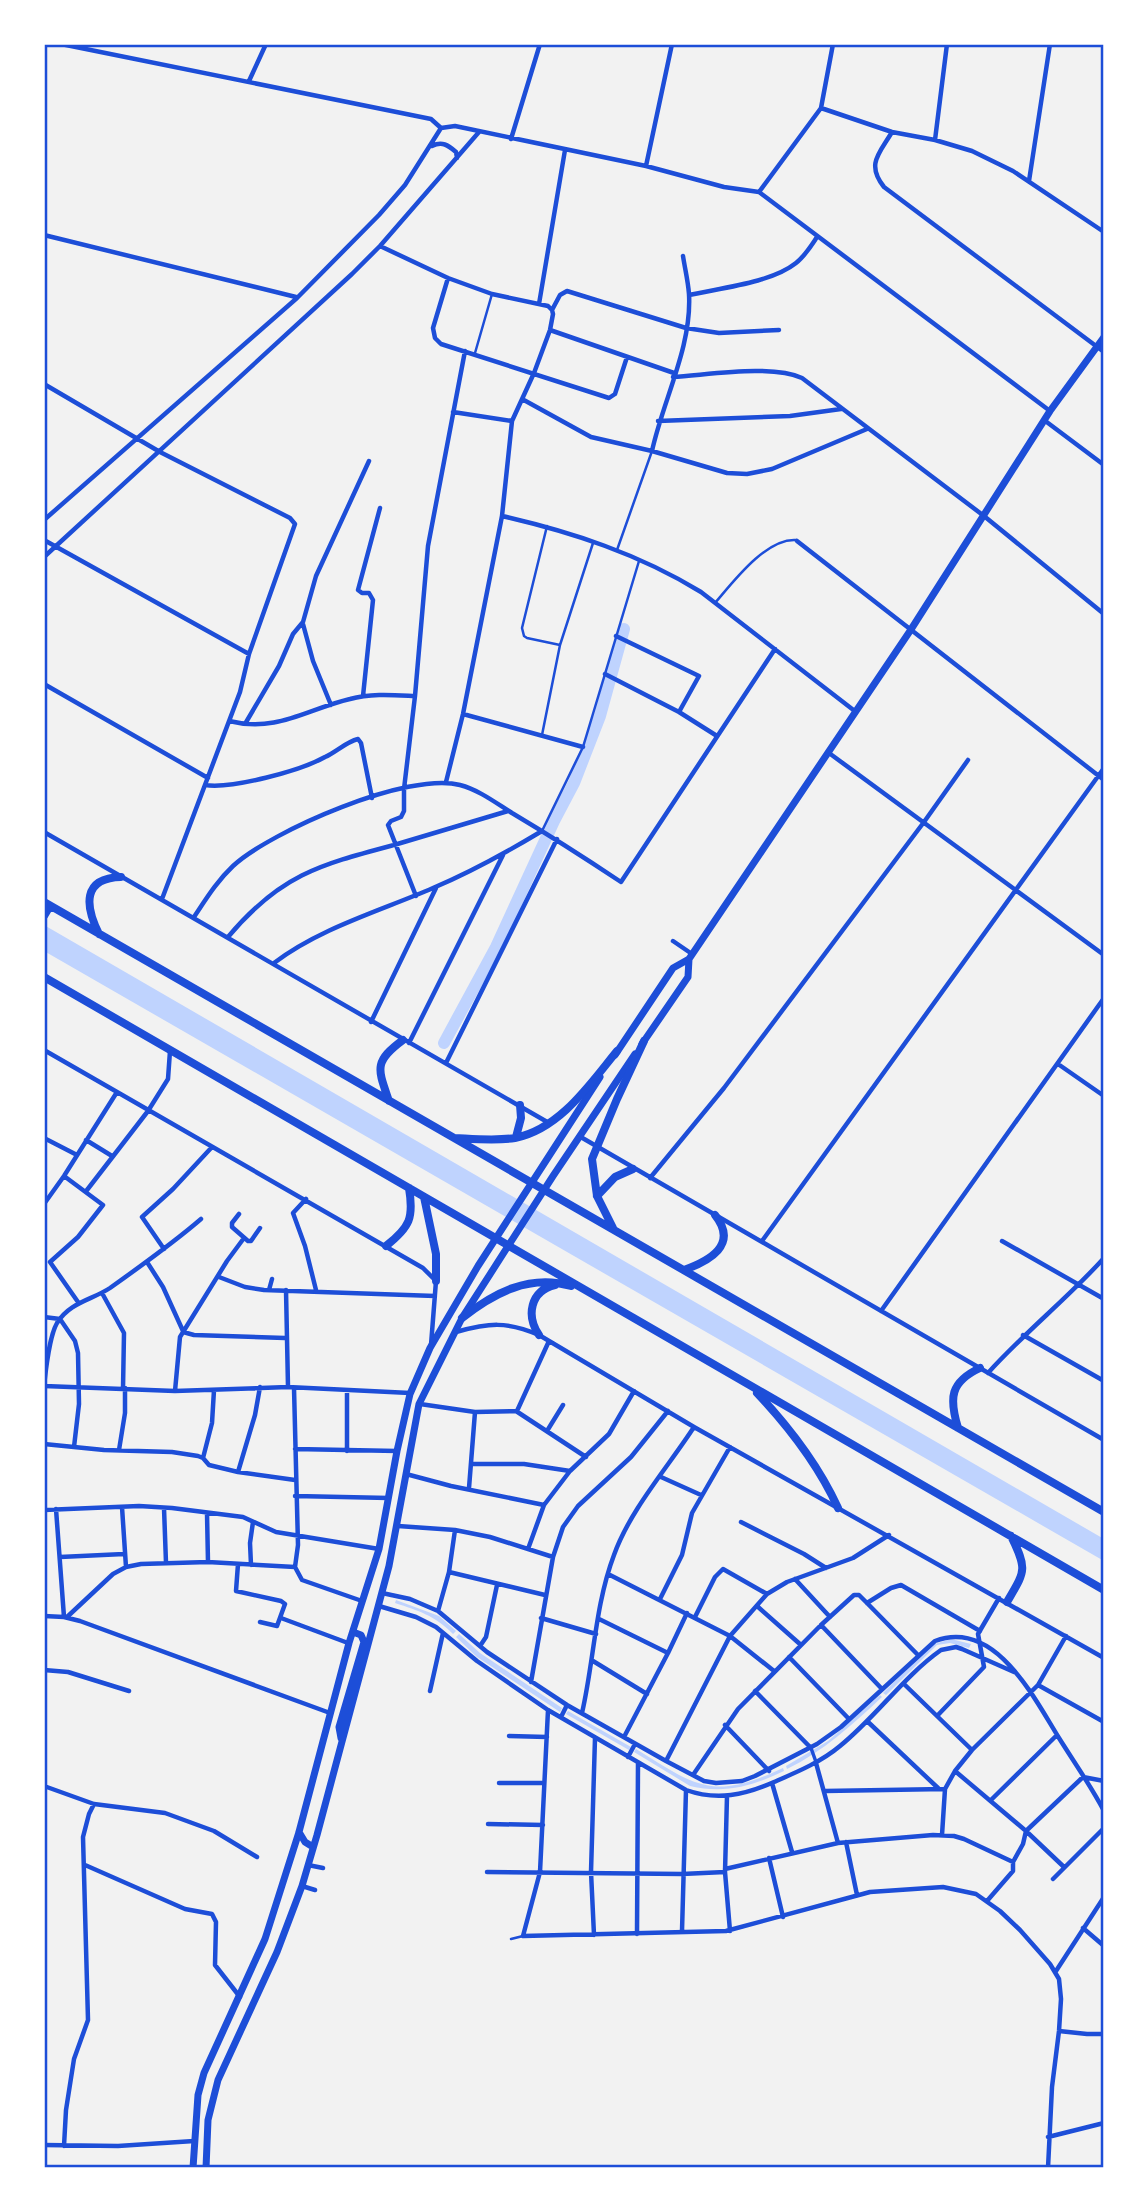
<svg xmlns="http://www.w3.org/2000/svg" width="1148" height="2212" font-family="'Public Sans',sans-serif">
<rect width="100%" height="100%" fill="#f2f2f2"/>
<path fill="#bfd3fe" d="M44,925L1104,1539V1561L44,951Z
M396,1600L439,1616L456,1631L453,1634C434,1615 419,1611 395,1603Z
M459,1634L480,1653L562,1708L560,1712L477,1657L456,1637Z
M951,1639L971,1644L969,1648L950,1643L937,1645L886,1695L883,1693L931,1645Z
M880,1695L882,1697C852,1725 824,1751 787,1769L786,1766L828,1741Z
M568,1711L631,1747L629,1750L566,1714Z
M636,1749C697,1787 713,1801 783,1768L784,1771C753,1786 725,1794 690,1786L634,1752Z"/>
<g fill="none" stroke-linecap="round" stroke-linejoin="round">
<path stroke="#bfd3fe" stroke-width="12" d="M444,1043L496,947L554,821L574,783L600,716L624,629"/>
<path stroke="#1d4ed8" stroke-width="2.5" d="M475,353L492,294
M547,526L522,628L524,636L527,638L560,645
M617,550L652,451
M715,603C733,582 766,538 796,540
M542,735L560,645L593,543
M542,831L583,747L639,561
M511,1939L523,1936"/>
<path stroke="#1d4ed8" stroke-width="3.5" d="M811,1748L816,1762"/>
<path stroke="#1d4ed8" stroke-width="4.5" d="M61,44L431,119L441,128
M249,81L266,44
M821,108L892,132L935,140L972,151L1013,171L1104,232
M441,128L455,126L646,166L724,187L759,192
M892,132C879,154 866,164 884,187L1104,352
M511,139L540,44
M935,140L947,44
M432,146C442,141 448,145 456,152L457,158
M646,166L672,44
M1029,181L1050,44
M759,192L1050,411
M759,192L821,108L833,44
M44,235L296,297
M380,246L448,278L492,294L548,306L552,310
M448,278L433,328L435,338L441,344L609,398L615,394L627,357
M689,295C720,288 771,283 796,263C805,256 811,246 817,237
M539,304L565,150
M550,330L674,373
M673,377C708,375 771,364 802,378L984,516L1104,614
M44,384L160,452L290,518L295,524L249,654L240,692L162,899
M522,399L591,437L652,451L727,473L747,474L772,469L867,429
M453,412L512,421
M1044,420L1104,465
M658,421L790,416L841,409
M652,451C663,400 692,347 689,294C688,281 685,269 683,256
M502,516C572,532 639,554 701,592L856,712
M44,520L297,298L379,215L405,185L441,128
M44,540L249,654
M797,541L1104,780
M44,557L352,274L380,246L479,132
M303,624L313,661L331,705
M616,636L699,676L679,712
M605,674L679,712L717,736
M44,684L208,778
M363,696L373,600L369,593H362L358,590L380,508
M463,714L583,747
M229,721C277,733 307,709 350,699C371,693 394,695 415,696
M245,724L279,666L293,634L303,622L316,576L369,461
M829,753L1104,955
M446,782L463,714L502,516L512,421L534,373L550,330L553,314L552,310L560,295L567,291L686,328L719,333L779,330
M205,785C232,789 300,771 325,757C336,752 346,742 358,739L361,743L372,798
M44,832L549,1123
M416,896L388,825L391,821L401,817L404,811V789L415,696L428,546L465,351
M194,917C206,899 217,881 233,866C271,831 409,771 460,785C479,790 496,803 512,813C549,835 585,858 621,882L775,649
M228,937C280,875 319,865 394,845C432,834 470,822 508,811
M673,941L692,954
M274,963C320,928 380,911 433,888C471,872 507,852 542,831
M371,1022L436,888
M409,1043L503,855
M44,1050L423,1268L436,1281L431,1345
M446,1063L557,839
M1058,1064L1104,1096
M579,1136L1104,1440
M44,1138L77,1155
M86,1140L112,1156
M64,1176L103,1205L78,1237L50,1262L78,1302
M650,1178L724,1088L924,822L968,760
M87,1190L148,1111L168,1079L170,1051
M306,1199L293,1213L305,1246L316,1290
M44,1204L64,1176L117,1092
M239,1214L232,1223V1227L248,1241H251L260,1228
M762,1241L1104,768
M1002,1241L1104,1299
M164,1249L142,1217L173,1189L212,1147
M147,1262L163,1287L183,1331
M219,1277L245,1287L264,1290L435,1296
M269,1290L272,1279
M286,1290L288,1387
M102,1293L124,1333L123,1389
M881,1311L1104,998
M44,1317L60,1319L75,1341L78,1353L79,1404L74,1447
M183,1332L194,1335L285,1338
M456,1332C489,1323 506,1321 539,1335L694,1427L1104,1658
M1023,1335L1104,1381
M988,1373C1025,1332 1068,1298 1104,1258
M44,1386L175,1391L288,1387L410,1393
M44,1386C46,1369 49,1337 57,1323C70,1302 92,1300 110,1288C141,1266 172,1244 201,1219
M294,1388L298,1545L295,1567
M175,1391L180,1337L227,1261L244,1238
M420,1404L475,1412L516,1411L586,1457
M517,1411L549,1341
M547,1431L563,1405
M44,1444L104,1450L172,1452L198,1456L203,1458L209,1465L238,1472L295,1480
M295,1449L397,1451
M119,1450L125,1413V1388
M347,1451V1390
M203,1458L212,1423L214,1390
M472,1464H524L570,1471
M238,1472L255,1415L260,1387
M406,1474L451,1486L544,1505
M661,1477L701,1495
M469,1488L475,1412
M295,1496L389,1498
M122,1507L126,1567
M164,1508L166,1563
M56,1509L64,1617
M44,1510L139,1506L172,1508L243,1517L276,1532L379,1549
M207,1513L208,1562
M741,1522L804,1554L826,1568
M398,1526L455,1530L490,1537L553,1557
M528,1549L544,1505L570,1471L609,1434L634,1391
M60,1557L124,1554
M238,1564L236,1591L281,1601L285,1604L277,1626L260,1622
M251,1565L250,1543L253,1522
M449,1572L545,1595
M608,1574L730,1636L774,1671
M795,1579L830,1617
M382,1593L410,1599L438,1611L487,1652L567,1705L666,1761L704,1781L716,1783L742,1781L755,1776L817,1744L841,1727L935,1641C995,1618 1034,1698 1059,1738C1074,1762 1091,1786 1104,1811
M660,1599L682,1555L692,1513L730,1447
M867,1603L891,1588L901,1585L980,1631
M379,1606L416,1617L436,1627L477,1661L548,1710L686,1790C717,1801 745,1795 774,1782C797,1772 821,1762 840,1746C876,1717 903,1677 941,1650L956,1647L962,1649L1014,1672
M757,1606L801,1645
M438,1611L449,1572L455,1530
M44,1616L64,1617L80,1621L330,1713
M67,1617L113,1574L126,1567L141,1564L208,1562L295,1567L302,1580L362,1601
M695,1617L715,1577L723,1569L767,1594
M281,1618L348,1643
M541,1618L596,1634
M599,1619L668,1653
M821,1625L882,1689
M480,1646L486,1637L497,1585
M789,1657L849,1719
M593,1661L647,1694
M44,1670L68,1672L129,1691
M531,1682L553,1557L563,1527L578,1506L631,1457L668,1411
M904,1684L972,1750
M1038,1685L1104,1722
M430,1691L443,1633
M755,1691L811,1748
M548,1710L540,1872L523,1936L726,1931L870,1892L943,1887L976,1894L1000,1911L1020,1930L1050,1964L1059,1979L1061,1999L1059,2031L1052,2087L1048,2168
M582,1713C594,1661 595,1605 614,1555C630,1510 668,1467 694,1427
M937,1716L984,1667L978,1634L999,1598
M561,1717L567,1705
M867,1721L938,1788
M725,1725L769,1771
M509,1736L547,1737
M624,1737L668,1653L687,1613
M628,1757L635,1744
M666,1761L730,1636L767,1594L787,1582L853,1558L889,1535
M816,1763L838,1843
M955,1771L1026,1831L1064,1867
M693,1775L738,1709L821,1625L854,1595H859L867,1603L917,1654
M499,1783H544
M772,1783L792,1852
M44,1786L94,1804L165,1813L214,1831L257,1857
M825,1791L945,1789
M727,1796L725,1872L730,1931
M991,1800L1057,1735
M488,1824L543,1825
M942,1835L945,1789L955,1771L972,1750L1038,1685L1066,1636
M846,1842L857,1895
M769,1858L783,1917
M85,1865L185,1909L212,1914L216,1922L215,1965L240,1997
M308,1865L323,1868
M725,1869L838,1843L933,1835L954,1836L964,1839L1013,1862
M487,1872L682,1874L725,1872
M1053,1879L1104,1828
M302,1886L315,1890
M987,1901L1013,1871V1862L1023,1844L1026,1831L1083,1777L1104,1781
M1083,1928L1104,1946
M682,1931L686,1790
M637,1934L638,1763
M594,1935L591,1872L595,1738
M1056,1971L1104,1897
M1059,2031L1087,2034H1104
M1048,2137L1104,2123
M44,2145L118,2146L194,2141
M64,2146L66,2110L74,2059L88,2020L83,1837L89,1814L94,1804"/>
<path stroke="#1d4ed8" stroke-width="7" d="M642,1044L688,977L689,959
M615,1055L673,968L689,959L910,631L1050,411L1104,337
M341,1738L339,1727L364,1642L361,1635L353,1632
M299,1832L305,1842L313,1847
M193,2168L198,2095L204,2073L265,1939L299,1832L349,1643L379,1549L397,1451L410,1394L430,1348L478,1266L600,1077
M206,2168L208,2120L218,2080L277,1952L302,1886L317,1835L389,1566L419,1404L462,1318L553,1176L635,1054"/>
<path stroke="#1d4ed8" stroke-width="8" d="M44,902L1104,1512
M44,916L50,906
M99,934C85,906 82,878 121,877
M44,977L1104,1590
M389,1101C378,1069 373,1062 403,1040
M516,1137L521,1118L520,1105
M455,1138C475,1139 496,1141 515,1138C560,1129 590,1084 617,1051
M597,1196L615,1177L633,1169
M424,1197L436,1254V1281
M613,1228L597,1196L592,1159L617,1099L644,1041
M386,1246C410,1227 414,1218 409,1188
M684,1270C709,1261 739,1245 715,1215
M462,1318C494,1293 529,1274 571,1286
M539,1335C526,1316 530,1291 555,1285
M757,1393C790,1428 818,1464 838,1508
M958,1428C949,1398 950,1382 980,1368
M1007,1602C1025,1571 1028,1570 1011,1536"/>
</g>
<rect width="1148" height="2212" fill="none" stroke="#ffffff" stroke-width="91"/>
<rect x="46" y="46" width="1056" height="2120" fill="none" stroke="#1d4ed8" stroke-width="2.5"/>
</svg>
